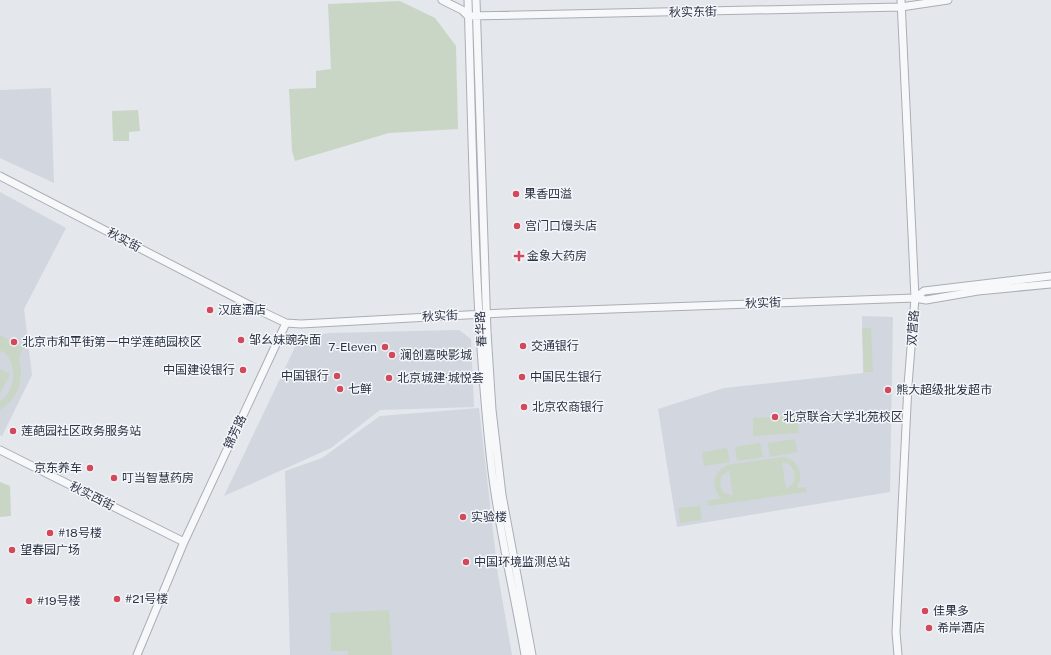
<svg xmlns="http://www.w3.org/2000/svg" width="1051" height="655" font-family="'Public Sans','Noto Sans SC',sans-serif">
<rect width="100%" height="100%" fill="#e4e7ec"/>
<path fill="#d2d6de" d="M51,88L54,183L0,158V90Z
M0,192L66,228L24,309L32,375L2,436L0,435Z
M862,316L893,317L890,492L677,527L658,409L724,388L863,373Z
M459,330L471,339L474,407L380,410L331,448L224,496L296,345L303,338L329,333Z
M479,408L498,575L512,655H290L285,471L322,458L380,416Z"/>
<path fill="#c9d6c5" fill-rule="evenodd" d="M400,1L435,18L456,46L458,129L389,133L295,161L292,151L289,89L316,88V71L331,69L328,4Z
M138,110L140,131L129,132V141H113L112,111Z
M862,328H871L873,372H864Z
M0,335L23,347L19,359L21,373L19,388L12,400L0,410V401C17,389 18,364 2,350L0,354Z
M0,369L10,374L0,394Z
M797,416L799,433L753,436V418Z
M795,439L797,452L770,457L768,443Z
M760,443L763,457L737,461L735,447Z
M727,448L730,462L704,466L702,452Z
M783,457C798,460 805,474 797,488L806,487V492L708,506L707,501L721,498C710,487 713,472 727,465ZM782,462L789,464L795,472L794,482L786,489ZM729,470L733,496L723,492L720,485L721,477Z
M0,482L10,486L11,516L0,517Z
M700,506L702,520L680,523L678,508Z
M389,610L392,655H348V651H331L330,613Z"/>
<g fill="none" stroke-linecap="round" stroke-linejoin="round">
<g stroke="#a9aeb7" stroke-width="9">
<path id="minor" d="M442,0L462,10L468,16L901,7L948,0
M468,0C473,154 474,309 491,463C498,527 514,591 525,655
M476,0L487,332L492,410L502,495L532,655
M0,176L265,313L286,323L301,324L503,313L915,298L926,300L978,291L1051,284
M915,298L924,291L1051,276
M0,450L184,542
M137,655L184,542L286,323
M898,655L896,632L908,385L915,298L901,0"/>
</g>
<use href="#minor" stroke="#f7f8fa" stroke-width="7"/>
</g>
<g fill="#d1495b" stroke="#f4f6f9" stroke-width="1.5">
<circle cx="516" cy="194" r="4"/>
<circle cx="517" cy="226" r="4"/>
<path d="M517 250h4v4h4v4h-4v4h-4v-4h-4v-4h4z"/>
<circle cx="210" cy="310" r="4"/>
<circle cx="241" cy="340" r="4"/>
<circle cx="14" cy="342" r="4"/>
<circle cx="523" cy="346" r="4"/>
<circle cx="385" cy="347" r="4"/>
<circle cx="392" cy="355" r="4"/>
<circle cx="243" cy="370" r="4"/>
<circle cx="337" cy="376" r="4"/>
<circle cx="522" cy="377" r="4"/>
<circle cx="389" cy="378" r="4"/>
<circle cx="340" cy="389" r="4"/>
<circle cx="888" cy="390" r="4"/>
<circle cx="524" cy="407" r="4"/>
<circle cx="775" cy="417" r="4"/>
<circle cx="13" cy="431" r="4"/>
<circle cx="90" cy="468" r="4"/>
<circle cx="114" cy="478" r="4"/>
<circle cx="463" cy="517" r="4"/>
<circle cx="50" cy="533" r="4"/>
<circle cx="12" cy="550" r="4"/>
<circle cx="466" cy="562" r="4"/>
<circle cx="117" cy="599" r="4"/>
<circle cx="29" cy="601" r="4"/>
<circle cx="925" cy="611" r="4"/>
<circle cx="929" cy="628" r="4"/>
</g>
<g text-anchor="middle" stroke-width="3" stroke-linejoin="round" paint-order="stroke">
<g font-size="12" fill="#2b3445" stroke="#f4f6f9">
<text transform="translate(693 12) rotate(-1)" y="4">秋实东街</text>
<text transform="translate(124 240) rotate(28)" y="4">秋实街</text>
<text transform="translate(763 303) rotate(-2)" y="4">秋实街</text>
<text transform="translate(440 316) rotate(-3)" y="4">秋实街</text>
<text transform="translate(913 328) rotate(-86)" y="4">双营路</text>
<text transform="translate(481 329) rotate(-93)" y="4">春华路</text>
<text transform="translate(235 432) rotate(-65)" y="4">锦芳路</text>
<text transform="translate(92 496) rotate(27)" y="4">秋实西街</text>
</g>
<g font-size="12" fill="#2b3445" stroke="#f4f6f9" text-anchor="start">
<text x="524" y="198">果香四溢</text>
<text x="525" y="230">宫门口馒头店</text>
<text x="527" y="260">金象大药房</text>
<text x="218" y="314">汉庭酒店</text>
<text x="249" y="344">邹幺妹豌杂面</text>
<text x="22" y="346">北京市和平街第一中学莲葩园校区</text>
<text x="531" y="350">交通银行</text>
<text x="377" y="351" text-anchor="end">7-Eleven</text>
<text x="400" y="359">澜创嘉映影城</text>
<text x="235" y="374" text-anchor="end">中国建设银行</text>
<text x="329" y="380" text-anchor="end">中国银行</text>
<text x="530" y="381">中国民生银行</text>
<text x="397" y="382">北京城建·城悦荟</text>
<text x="348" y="393">七鲜</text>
<text x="896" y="394">熊大超级批发超市</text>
<text x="532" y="411">北京农商银行</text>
<text x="783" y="421">北京联合大学北苑校区</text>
<text x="21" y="435">莲葩园社区政务服务站</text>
<text x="82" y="472" text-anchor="end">京东养车</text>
<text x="122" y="482">叮当智慧药房</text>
<text x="471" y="521">实验楼</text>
<text x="58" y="537">#18号楼</text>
<text x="20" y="554">望春园广场</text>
<text x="474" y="566">中国环境监测总站</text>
<text x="125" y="603">#21号楼</text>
<text x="37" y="605">#19号楼</text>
<text x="933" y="615">佳果多</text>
<text x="937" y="632">希岸酒店</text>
</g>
</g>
</svg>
